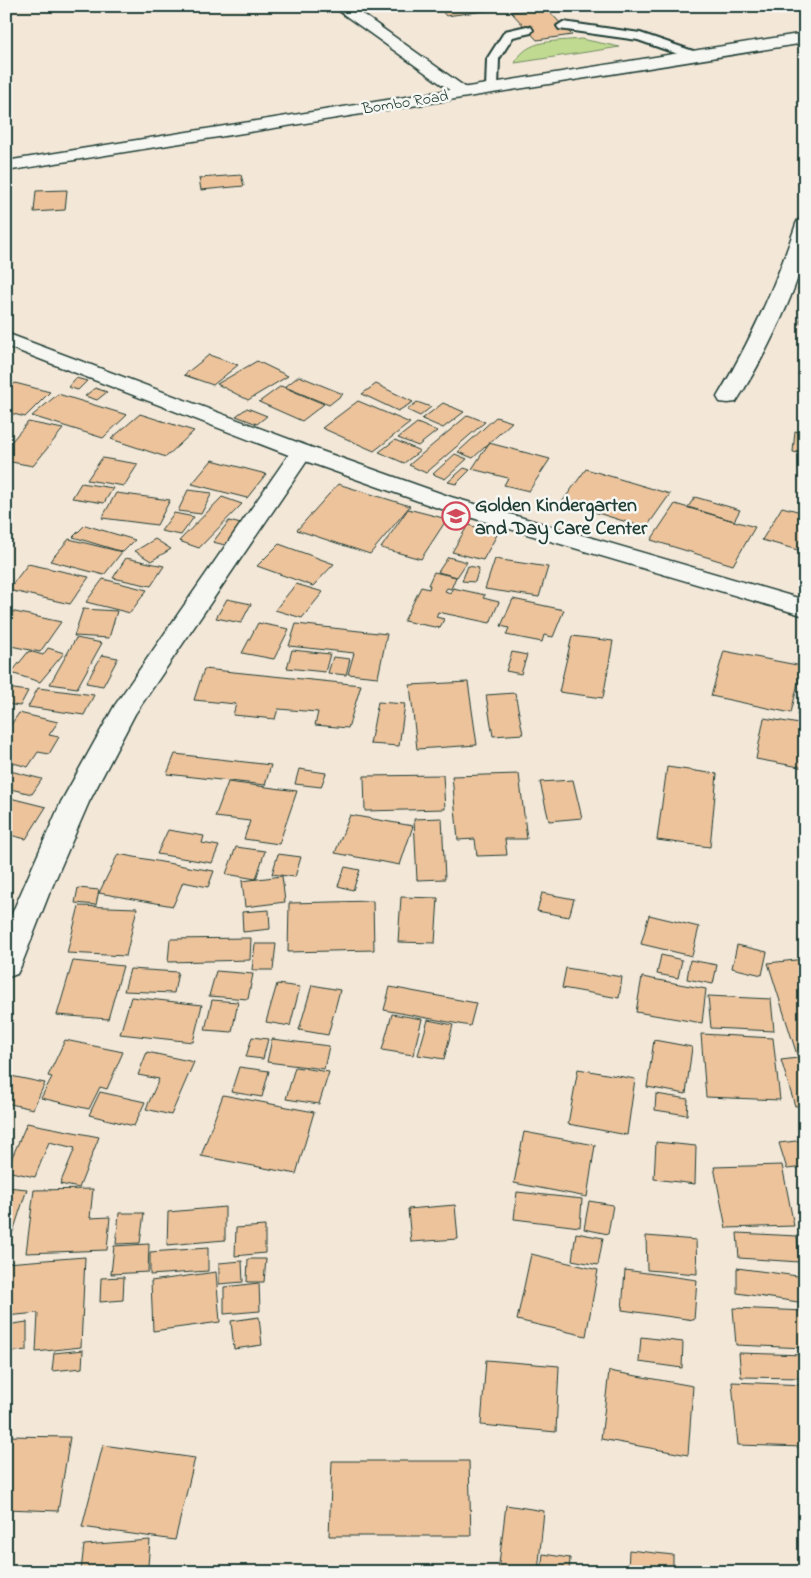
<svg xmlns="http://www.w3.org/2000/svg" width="811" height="1578" font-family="'Indie Flower',sans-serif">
<rect width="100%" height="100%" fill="#f3e7d8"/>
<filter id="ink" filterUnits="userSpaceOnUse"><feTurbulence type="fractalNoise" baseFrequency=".02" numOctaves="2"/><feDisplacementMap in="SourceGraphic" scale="10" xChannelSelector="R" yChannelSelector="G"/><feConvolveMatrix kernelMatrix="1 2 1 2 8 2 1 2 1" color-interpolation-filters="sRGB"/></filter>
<g filter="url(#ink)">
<path fill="#c1da91" stroke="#708c62" d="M581,39L620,47L515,63C527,38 556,42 581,39Z"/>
<path fill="#edc39c" stroke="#1f3d34" d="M438,6H497L499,9L446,16Z
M546,8L563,26L572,35L537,40L511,12Z
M241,175L244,186L201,190L199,178Z
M67,190L65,210L34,212L36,191Z
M802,295H805V324L800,323Z
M209,355L238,365L213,385L184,375Z
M257,361L288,376L248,400L217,384Z
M299,376L343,394L329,405L285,387Z
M76,378L87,381L78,390L68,387Z
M15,383L50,392L25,417L6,412V391Z
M376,384L413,402L398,411L362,394Z
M281,386L324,404L302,421L259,402Z
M95,388L107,392L97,400L85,396Z
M58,394L127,415L103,438L32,416Z
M358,401L410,423L374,451L322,428Z
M417,402L431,407L420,416L407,410Z
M443,403L464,412L443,428L422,419Z
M247,408L267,416L257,424L236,416Z
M140,414L194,431L166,457L111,439Z
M468,415L485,422L426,473L409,465Z
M496,417L512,422L473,458L458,452Z
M28,422L63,429L33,466L6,461V448Z
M805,422V454L793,452L795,431L804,433Z
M417,423L437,431L418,446L398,438Z
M395,440L420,451L404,463L379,452Z
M489,443L550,459L529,491L504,485L508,478L472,469Z
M455,454L467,459L445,479L433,474Z
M102,458L138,464L124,486L87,480Z
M212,460L266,474L247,498L192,484Z
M464,468L470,470L456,484L448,482Z
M586,469L670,494L646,528L562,502Z
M81,483L113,488L104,503L72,498Z
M338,484L410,506L370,554L297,530Z
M188,490L212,493L201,514L178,511Z
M116,493L170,500L157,525L102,518Z
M222,497L242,504L199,548L179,541Z
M695,497L740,510L734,521L688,507Z
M675,504L755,527L733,565L651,540Z
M782,507L805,513V552L762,540Z
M408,509L447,519L421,559L381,548Z
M174,513L194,517L181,535L161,531Z
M229,521L241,524L225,545L213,542Z
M85,525L135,540L123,552L73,537Z
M468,525L498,533L483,560L452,552Z
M69,539L122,552L104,575L50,561Z
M155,539L171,549L151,561L135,551Z
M279,544L334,564L313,586L257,566Z
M448,557L467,562L457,577L438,572Z
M126,558L164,566L151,586L113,578Z
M495,559L548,567L539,597L485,589Z
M28,564L89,577L70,604L8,590Z
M468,566L479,568L475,582L462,581Z
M434,572L456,577L451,589L447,588L445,591L450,593L453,588L485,595L483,598L499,602L490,623L438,612L436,617L444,619L440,628L404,621L421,587L429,589L430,585H428Z
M103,579L147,590L130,613L86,602Z
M296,584L323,592L302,618L275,610Z
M227,599L251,604L241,623L216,618Z
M513,599L564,610L553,637L544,635L542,642L506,635L509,628L501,626Z
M83,609L117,611L109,638L74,636Z
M6,610L61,622L40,652L6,645Z
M258,623L289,629L274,659L242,653Z
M296,624L387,634L378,677L348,674L354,653L289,646Z
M572,636L613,641L603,698L559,692Z
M76,638L102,643L77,688L50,684Z
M48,648L64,653L40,682L11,673L29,651L43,655Z
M292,650L330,654L325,672L287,668Z
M724,651L802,666L791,713L711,696Z
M512,652L527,655L521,674L506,671Z
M102,655L118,658L103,686L86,683Z
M333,657L350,659L346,675L328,673Z
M204,669L361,685L348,728L315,725L318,712L278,709L275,719L233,715L236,704L194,700Z
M805,679V717L797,715Z
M468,682L477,745L417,749L410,685Z
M7,688L28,691L20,706L6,704Z
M38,688L94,695L84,715L28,707Z
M515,693L523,734L493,736L486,695Z
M378,702L405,704L399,746L370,744Z
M19,713L58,722L49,735L59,737L49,754L38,752L28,767L6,761V732Z
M764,718L805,725V768L756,759Z
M175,754L271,765L265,785L167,774Z
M667,767L717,774L710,847L657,840Z
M299,769L326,773L321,787L295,784Z
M6,770L42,779L32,794L6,788Z
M519,774L527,839H505L507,855L477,856L475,839L458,840L452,776Z
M443,775L445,809L365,811L364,776Z
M573,780L582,818L549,821L540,782Z
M228,782L297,791L279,844L244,839L250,821L215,817Z
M6,797L46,807L26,839L6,834Z
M350,815L413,826L400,865L335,853Z
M442,818L445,879L417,880L414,819Z
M168,830L204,836L202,843L219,846L212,863L157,854Z
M236,847L265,851L256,879L226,874Z
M118,854L189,867L214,871L208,887L183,882L173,906L99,893Z
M278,854L301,857L295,877L272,874Z
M345,867L360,870L353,890L338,886Z
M282,876L285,902L245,907L242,881Z
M78,888L99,890L96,905L75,903Z
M542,893L574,899L569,917L537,911Z
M401,897L438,898L435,943L398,942Z
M373,901L374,950L288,952L289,903Z
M79,906L137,908L126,956L67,953Z
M269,910L270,929L243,932L242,912Z
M649,915L699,927L692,956L641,944Z
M251,938L250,960L168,962L170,939Z
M255,944H276L273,970H252Z
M737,945L767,952L762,975L732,968Z
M661,955L682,960L678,978L657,974Z
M805,959V1105L795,1106L781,1060L798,1058L768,963Z
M690,960L717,965L713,984L687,979Z
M73,961L123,966L108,1019L57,1015Z
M566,968L622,977L619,998L562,988Z
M130,969L178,972L174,993L124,991Z
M216,971L253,974L248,999L209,996Z
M642,977L706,989L702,1023L636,1012Z
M277,984L300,987L290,1026L266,1022Z
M312,985L340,990L328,1035L299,1030Z
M390,987L476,1003L470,1026L384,1010Z
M708,996L771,999L774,1031L711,1028Z
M131,997L202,1005L193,1042L120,1034Z
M212,1000L238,1002L232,1032L205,1030Z
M392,1014L422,1019L413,1055L382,1050Z
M428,1020L453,1025L444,1059L418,1055Z
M701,1034L773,1038L780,1100L706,1097Z
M252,1037L268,1039L263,1059L246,1057Z
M272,1039L329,1046L324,1069L267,1062Z
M65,1040L123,1052L107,1089L100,1087L89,1109L41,1098L52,1077L48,1076Z
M654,1040L692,1047L686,1094L647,1087Z
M147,1052L194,1062L171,1115L146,1109L159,1079L138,1075Z
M239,1067L269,1071L262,1097L231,1092Z
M295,1067L329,1072L319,1104L286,1099Z
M578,1069L635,1079L627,1135L568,1124Z
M6,1075L45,1083L33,1109L6,1103Z
M100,1092L145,1102L134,1126L89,1115Z
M656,1094L688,1099L687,1115L655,1110Z
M223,1095L314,1112L296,1174L201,1156Z
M27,1123L99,1137L79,1188L60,1184L75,1148L49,1142L35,1177L6,1171Z
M524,1132L595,1145L587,1197L514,1183Z
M805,1140V1167L787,1169L779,1143Z
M656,1142L696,1146L695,1184L654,1179Z
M782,1165L794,1226L726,1228L714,1167Z
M6,1187L27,1189L9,1244L6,1243Z
M93,1189L90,1218L110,1217L107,1250L26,1253L34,1190Z
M517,1192L582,1199L580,1227L514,1219Z
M589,1201L613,1205L608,1234L584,1229Z
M455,1205L458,1239L411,1242L408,1209Z
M225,1207V1240L167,1245L168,1212Z
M119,1213H144L140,1243L116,1244Z
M265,1226V1253L235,1256L236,1228Z
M576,1233L603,1238L598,1265L572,1260Z
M737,1233L797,1236L799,1262L739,1258Z
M646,1236L696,1240L697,1274L647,1270Z
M149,1244L148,1272L111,1274L114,1246Z
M208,1248V1271L150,1275V1252Z
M531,1254L598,1270L586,1336L517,1320Z
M85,1257L81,1347L36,1352L38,1313L6,1316V1263Z
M248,1259H266L264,1282H247Z
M242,1261L243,1282L219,1284V1263Z
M737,1268L805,1277V1303L737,1293Z
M625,1270L697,1280L694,1320L622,1310Z
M216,1272L220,1322L153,1331L151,1281Z
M124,1277L123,1300L100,1302L101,1278Z
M259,1283L260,1311L224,1314V1287Z
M733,1308L805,1311V1348L736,1345Z
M259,1317L262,1345L234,1349L231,1321Z
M27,1322V1350L6,1352V1325Z
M641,1337L683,1342L682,1368L639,1362Z
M83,1350L82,1368L52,1371L54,1353Z
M739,1353L805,1355V1378L741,1377Z
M486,1360L559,1366L556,1432L481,1425Z
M609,1371L693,1386L688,1455L601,1439Z
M732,1382L805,1385V1447L738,1445Z
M6,1436L70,1437L58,1511L6,1509Z
M103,1445L195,1458L175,1540L82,1527Z
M332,1461H469L471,1536H329Z
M506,1505L544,1511L538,1572H498Z
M150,1540L148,1566L81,1571L84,1545Z
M629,1550L673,1555V1572H628Z
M543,1554L570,1558L569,1572H541Z"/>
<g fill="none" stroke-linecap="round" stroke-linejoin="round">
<g stroke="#1f3d34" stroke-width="4">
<path id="service" d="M563,22L640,33L699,53L701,56L695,60L638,40L559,29L557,26Z
M527,26L531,27L533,30L531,33L513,37L499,59L498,88L497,91H487L486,88L487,59L505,31Z"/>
</g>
<g stroke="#1f3d34" stroke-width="3">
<path id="minor" d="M332,6H351L472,92L470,96H458Z
M805,218C805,230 807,245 804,257C794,298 760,366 736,402L728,403L720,402L717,397C750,342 776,285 796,224L798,220Z
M302,445L310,447L313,452L135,714L89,802L49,894L21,966L17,974L6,978V927L61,802L115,705L294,447Z"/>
</g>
<g stroke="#1f3d34" stroke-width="3">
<path id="tertiary" d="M6,333L310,447L451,497L805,600V616L435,507L294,457L6,346Z"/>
</g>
<g stroke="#1f3d34" stroke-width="3">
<path id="primary" d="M805,33V43L6,171V161Z"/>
</g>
<use href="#service" fill="#f6f6f2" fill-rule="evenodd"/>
<use href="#minor" fill="#f6f6f2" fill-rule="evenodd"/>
<use href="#tertiary" fill="#f6f6f2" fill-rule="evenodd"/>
<use href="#primary" fill="#f6f6f2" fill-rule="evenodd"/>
</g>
</g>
<defs>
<g id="school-ring" transform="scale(1.4375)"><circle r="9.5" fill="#f6f6f2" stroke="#d1495b" stroke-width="1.5"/><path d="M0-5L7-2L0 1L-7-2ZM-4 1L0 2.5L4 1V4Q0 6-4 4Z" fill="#d1495b"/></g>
</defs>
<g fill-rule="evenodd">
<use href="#school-ring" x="456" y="516"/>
</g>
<g text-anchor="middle" stroke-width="5" stroke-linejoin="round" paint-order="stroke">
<g font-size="16" fill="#1f3d34" stroke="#f6f6f2">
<text transform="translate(405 101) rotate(-9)" y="6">Bombo Road</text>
</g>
<g font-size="20" font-weight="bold" fill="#1f3d34" stroke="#f6f6f2" text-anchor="start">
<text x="475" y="511">Golden Kindergarten<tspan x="475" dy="23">and Day Care Center</tspan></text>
</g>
</g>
<rect width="811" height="1578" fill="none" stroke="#f6f6f2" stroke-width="25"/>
<rect x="12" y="12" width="786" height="1553" fill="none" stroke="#1f3d34" stroke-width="2" filter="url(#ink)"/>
</svg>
